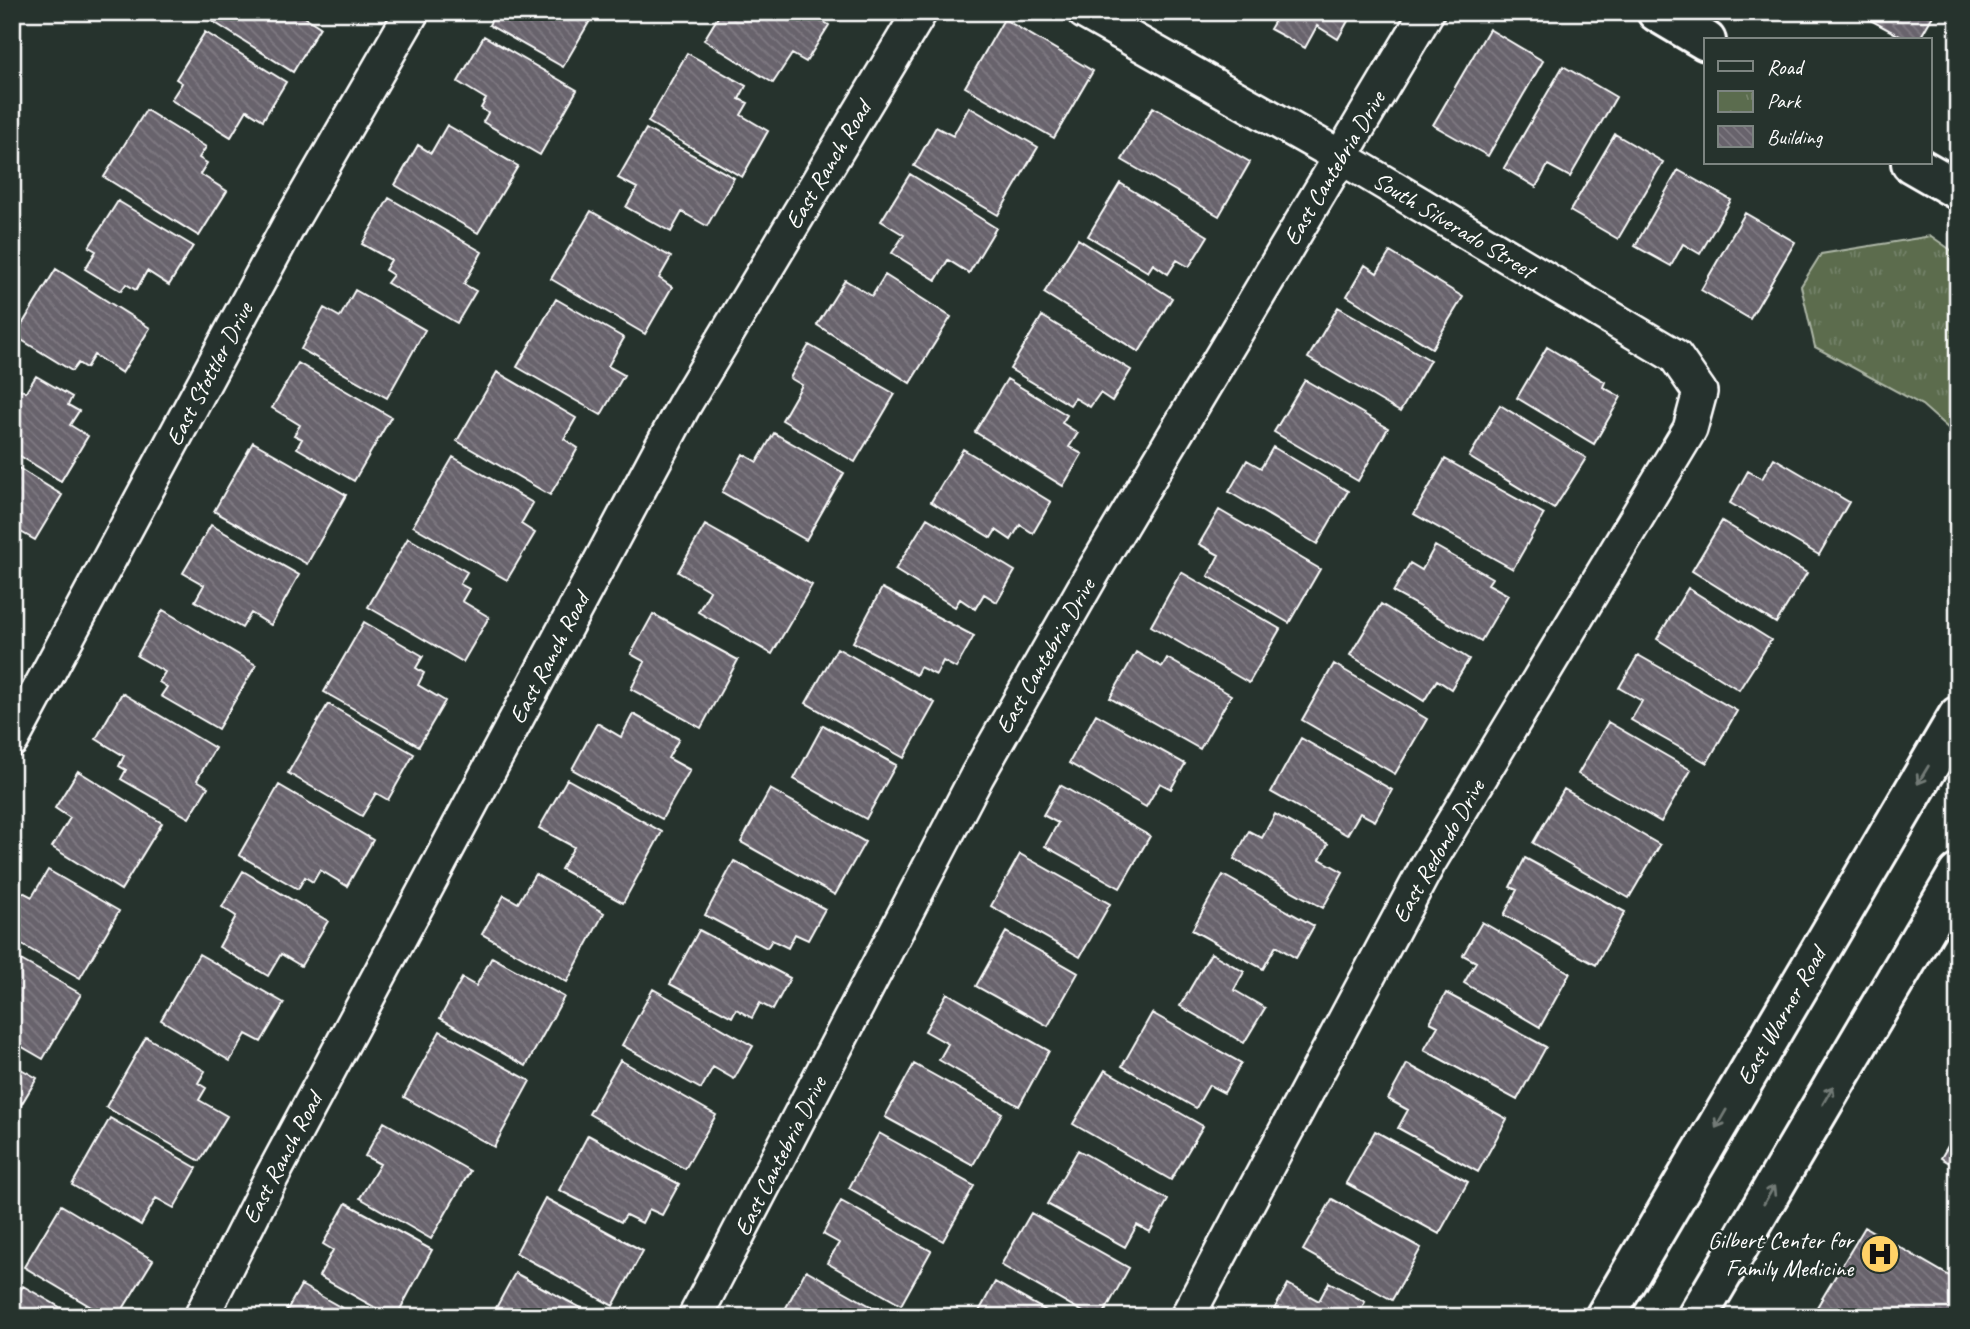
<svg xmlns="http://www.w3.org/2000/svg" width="1970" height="1329" font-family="Caveat,sans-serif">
<defs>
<pattern id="park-tufts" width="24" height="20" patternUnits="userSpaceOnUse" patternTransform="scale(1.75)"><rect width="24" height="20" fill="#5b6c4e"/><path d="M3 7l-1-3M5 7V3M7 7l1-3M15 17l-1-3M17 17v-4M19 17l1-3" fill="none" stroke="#748269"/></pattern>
<pattern id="building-back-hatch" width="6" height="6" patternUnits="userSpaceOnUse" patternTransform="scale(1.75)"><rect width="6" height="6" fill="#68636c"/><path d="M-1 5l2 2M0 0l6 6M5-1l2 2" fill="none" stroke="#7f7a82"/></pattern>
</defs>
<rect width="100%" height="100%" fill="#26332d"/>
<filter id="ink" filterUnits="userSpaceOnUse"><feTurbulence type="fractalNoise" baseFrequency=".0143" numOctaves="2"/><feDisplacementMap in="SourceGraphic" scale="14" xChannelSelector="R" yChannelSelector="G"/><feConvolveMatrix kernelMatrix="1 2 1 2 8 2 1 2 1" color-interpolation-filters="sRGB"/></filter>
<g filter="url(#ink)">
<path fill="url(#park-tufts)" stroke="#adb6a6" stroke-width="2" d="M1931,236L1958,255V437L1922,405L1815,347L1801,286L1821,254Z"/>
<path fill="url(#building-back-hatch)" stroke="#fff" stroke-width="2" d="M198,12H297L320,27L293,72Z
M496,12H595L563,67L489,25Z
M721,12H808L829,25L806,62L792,54L773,83L704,40Z
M1280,12H1353L1338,39L1317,26L1305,48L1270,29Z
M1863,12H1935L1919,40H1907L1861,15Z
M1004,19L1093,71L1054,138L965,87Z
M1489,29L1543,61L1488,156L1433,125Z
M205,32L286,82L263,120L247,110L231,137L171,100L182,83L176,79Z
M484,36L577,90L540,155L483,122L488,113L481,108L486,99L458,82Z
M687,53L746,86L739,99L748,103L741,115L768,131L742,177L648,122Z
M1563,66L1616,97L1570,177L1548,165L1536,187L1504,168Z
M969,107L1038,147L998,215L914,166L936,127L953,136Z
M1153,107L1250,162L1219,216L1122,160Z
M146,110L206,147L199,158L207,163L200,174L227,191L199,236L104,177Z
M447,125L518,166L478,233L395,185L418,145L431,153Z
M646,129L734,178L707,226L682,212L671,232L626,207L637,188L618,178Z
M1615,134L1663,162L1618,239L1570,211Z
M1678,170L1731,200L1700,254L1683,244L1671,266L1635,246Z
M910,174L996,228L969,273L948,260L936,280L892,253L904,235L881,221Z
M1120,183L1208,236L1189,267L1177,260L1168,274L1153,264L1148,272L1088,236Z
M389,198L482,252L464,284L476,291L457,323L387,283L393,275L385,270L391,260L362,244Z
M118,201L193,246L169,285L147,271L136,290L126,284L121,291L85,269L96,251L89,247Z
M591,211L671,257L659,278L672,287L645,334L551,279Z
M1745,213L1795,242L1750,319L1701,290Z
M1078,239L1172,298L1139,352L1044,293Z
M1390,252L1463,297L1432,348L1347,296L1365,265L1377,273Z
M56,269L150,328L122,373L94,355L86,368L78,363L72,371L15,336Z
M885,275L951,317L910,383L817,325L845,280L872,296Z
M355,290L425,330L387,398L301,349L324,308L340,317Z
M556,299L624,338L608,366L624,375L601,415L517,367Z
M1338,307L1430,360L1400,412L1308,358Z
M1042,316L1131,370L1112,401L1100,393L1090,407L1075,398L1070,405L1010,369Z
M809,345L895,394L855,462L782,420L802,385L790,378Z
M1547,347L1605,382L1603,387L1621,397L1594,444L1517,398Z
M298,363L391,417L354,481L297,448L302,439L294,435L300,425L272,408Z
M497,372L576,418L564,439L578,448L550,495L457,441Z
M36,376L72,397L68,405L79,411L70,425L88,436L61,481L12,451V401L20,389L26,392Z
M1007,379L1067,415L1062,423L1078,433L1069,447L1082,454L1063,486L975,432Z
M1305,380L1388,428L1358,481L1274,432Z
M1500,405L1586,458L1554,509L1469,457Z
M774,433L844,473L806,540L722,492L743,454L757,462Z
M253,442L346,495L307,564L214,511Z
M1273,447L1348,491L1317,544L1229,492L1247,460L1261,468Z
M963,449L1051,502L1033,533L1020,525L1011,540L996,530L991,538L931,502Z
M453,457L533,503L521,524L535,533L507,580L413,526Z
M1774,458L1849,502L1819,555L1730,503L1748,471L1762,479Z
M1445,459L1544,514L1513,569L1414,514Z
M12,464L62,495L35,540L12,527Z
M1219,510L1320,569L1289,623L1208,576L1219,555L1199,544Z
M927,518L1015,571L997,602L984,594L975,609L960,599L955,607L895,570Z
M1722,521L1807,573L1776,623L1692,571Z
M211,525L299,575L271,625L251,613L242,628L195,601L204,585L183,573Z
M705,525L812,585L772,654L698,612L710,591L678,572Z
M408,538L467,572L460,584L469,589L462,601L489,617L463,662L368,607Z
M1435,546L1492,578L1488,584L1508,595L1481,641L1393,592L1410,563L1422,570Z
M1181,572L1280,629L1249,683L1151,626Z
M882,588L974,636L956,668L943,661L936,675L920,667L916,675L853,642Z
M1688,588L1771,640L1739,690L1657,639Z
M1381,604L1469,659L1451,689L1437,680L1424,701L1350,655Z
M163,610L256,665L218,729L161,696L167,687L159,682L165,672L137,656Z
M653,614L738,660L701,728L631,689L645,662L631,654Z
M364,622L423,656L416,668L424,673L418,685L445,701L419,746L324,692Z
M837,648L935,703L904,758L806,703Z
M1136,652L1162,667L1167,658L1231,695L1200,749L1110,698Z
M1638,655L1737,711L1707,763L1631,720L1642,701L1619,688Z
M1334,664L1427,719L1395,774L1302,720Z
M122,693L215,748L197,780L208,787L189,818L121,779L126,770L119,766L124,756L96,739Z
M328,704L414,754L388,800L376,793L362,816L288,773Z
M633,714L679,739L668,758L690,770L662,819L572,769L597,723L621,737Z
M1096,714L1185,764L1171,789L1160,783L1146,807L1069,763Z
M1608,722L1691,770L1661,822L1578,774Z
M823,725L896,765L866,819L794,779Z
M1301,738L1392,790L1375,821L1360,813L1347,835L1271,792Z
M78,771L162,823L121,890L52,847L70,818L55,808Z
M567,779L662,832L623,903L561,869L574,847L539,828Z
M279,785L373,840L347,886L320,870L313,882L305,877L298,889L239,855Z
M1060,785L1150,836L1120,888L1045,846L1058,823L1043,815Z
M770,789L865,842L835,895L741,842Z
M1564,789L1660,845L1629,898L1533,843Z
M1275,814L1328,844L1320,859L1343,872L1323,908L1234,859L1249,831L1262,838Z
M1020,854L1110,904L1080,957L991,906Z
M1525,858L1625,912L1596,965L1504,915L1517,890L1510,887Z
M734,861L825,909L808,940L795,934L788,948L772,940L767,948L705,915Z
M48,870L119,911L80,978L12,939V897L17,889L32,897Z
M243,871L328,921L301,966L281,954L268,976L219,947L236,916L222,907Z
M535,874L604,913L567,982L482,934L504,895L518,903Z
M1223,875L1314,926L1296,958L1276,946L1263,969L1192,930Z
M1482,922L1570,973L1540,1027L1464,983L1476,962L1463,955Z
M699,930L790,978L773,1010L760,1003L752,1018L736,1009L732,1017L670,984Z
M1006,932L1078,973L1048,1026L976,986Z
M1211,953L1244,972L1234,990L1265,1008L1244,1043L1180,1006Z
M199,954L284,1003L261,1042L246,1034L230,1061L161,1020Z
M12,955L81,994L43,1059L12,1041Z
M492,957L564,997L526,1066L440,1018L462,978L476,986Z
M653,989L753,1046L734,1079L713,1067L701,1089L622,1045Z
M947,993L1049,1051L1019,1106L939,1060L948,1044L925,1031Z
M1446,993L1546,1047L1517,1100L1424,1050L1438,1026L1430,1022Z
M1152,1013L1241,1063L1224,1093L1209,1085L1196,1108L1122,1066Z
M440,1031L530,1081L494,1147L404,1097Z
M146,1037L205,1071L198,1083L206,1088L199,1100L227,1116L200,1161L106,1107Z
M620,1060L716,1115L685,1169L589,1114Z
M12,1064L37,1078L12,1120Z
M914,1064L1002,1113L973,1165L885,1117Z
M1407,1064L1507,1119L1478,1172L1398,1128L1408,1110L1388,1099Z
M1105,1070L1203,1126L1171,1180L1073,1124Z
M110,1118L197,1168L174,1208L156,1198L141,1225L72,1185Z
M384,1122L470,1171L431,1239L360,1198L380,1164L365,1156Z
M1958,1129V1168L1941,1158Z
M1375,1131L1468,1182L1439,1234L1346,1183Z
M879,1133L974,1186L943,1241L849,1188Z
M588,1135L679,1184L662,1215L649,1209L642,1223L626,1215L621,1222L559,1190Z
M1078,1150L1168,1200L1150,1232L1137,1225L1125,1247L1047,1204Z
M545,1198L643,1251L613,1306L516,1253Z
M1332,1199L1421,1248L1392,1300L1303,1250Z
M841,1201L931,1251L901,1305L827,1263L839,1243L823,1234Z
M346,1203L432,1250L396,1317H392L319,1276L333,1250L323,1244Z
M61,1205L153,1260L118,1317H108L24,1267Z
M1031,1213L1129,1268L1102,1317H1092L1001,1265Z
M1865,1227L1958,1281V1317H1811Z
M806,1270L890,1317H781Z
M515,1273L598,1317H491Z
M995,1282L1057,1317H976Z
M1329,1282L1365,1302L1357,1317H1270L1288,1284L1319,1301Z
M301,1285L358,1317H283Z
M23,1286L77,1317H12V1304Z"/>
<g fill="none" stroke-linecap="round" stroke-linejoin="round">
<g stroke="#fff" stroke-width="38">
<path id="minor" d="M1084,12L1341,157L1675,356L1700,392L1690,429L1428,864L1187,1317
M12,740L290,223L412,12
M201,1317L270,1180L683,407L920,12
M695,1317L977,776L1095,569L1427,12"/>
</g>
<g stroke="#fff" stroke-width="44">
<path id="tertiary" d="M1657,12L1706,41
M1911,163L1958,190"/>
</g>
<g stroke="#fff" stroke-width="44">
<path id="secondary" d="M1605,1317L1958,716
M1697,1317L1958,874"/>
</g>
<use href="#minor" stroke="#26332d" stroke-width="33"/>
<use href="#tertiary" stroke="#26332d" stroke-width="38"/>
<use href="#secondary" stroke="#26332d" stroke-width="38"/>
</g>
<defs><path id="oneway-shaft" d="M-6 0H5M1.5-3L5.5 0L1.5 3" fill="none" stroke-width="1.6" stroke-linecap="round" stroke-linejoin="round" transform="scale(1.75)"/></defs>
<g stroke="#727a76">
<use href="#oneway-shaft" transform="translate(1923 775) rotate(121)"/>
<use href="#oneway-shaft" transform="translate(1828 1095) rotate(-60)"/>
<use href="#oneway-shaft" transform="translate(1721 1119) rotate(120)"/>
<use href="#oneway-shaft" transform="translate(1769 1195) rotate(-60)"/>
</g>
</g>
<defs>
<g id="hospital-disc" transform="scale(2.0125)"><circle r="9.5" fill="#ffd166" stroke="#26332d"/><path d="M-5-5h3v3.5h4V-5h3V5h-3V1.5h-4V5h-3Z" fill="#111"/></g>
</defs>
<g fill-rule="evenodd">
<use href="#hospital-disc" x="1880" y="1254"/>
</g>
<g text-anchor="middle" stroke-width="5" stroke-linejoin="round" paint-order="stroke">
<g font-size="24" fill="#fff" stroke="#26332d">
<text transform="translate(828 165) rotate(-59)" y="8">East Ranch Road</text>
<text transform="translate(1334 168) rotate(-59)" y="8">East Cantebria Drive</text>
<text transform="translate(1454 225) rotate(31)" y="8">South Silverado Street</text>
<text transform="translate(209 374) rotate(-62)" y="8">East Stottler Drive</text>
<text transform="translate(1045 656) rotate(-60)" y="8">East Cantebria Drive</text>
<text transform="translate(549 658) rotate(-62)" y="8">East Ranch Road</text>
<text transform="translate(1438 851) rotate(-60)" y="8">East Redondo Drive</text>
<text transform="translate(1781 1016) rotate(-60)" y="8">East Warner Road</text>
<text transform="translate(780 1156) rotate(-63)" y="8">East Cantebria Drive</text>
<text transform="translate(282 1158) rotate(-62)" y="8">East Ranch Road</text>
</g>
<g font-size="24" fill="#fff" stroke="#26332d" text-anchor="end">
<text x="1853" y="1248">Gilbert Center for<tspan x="1853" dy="28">Family Medicine</tspan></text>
</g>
</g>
<rect width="1970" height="1329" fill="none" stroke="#26332d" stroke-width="42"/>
<rect x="21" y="21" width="1928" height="1287" fill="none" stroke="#fff" stroke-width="2.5" filter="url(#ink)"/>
<rect x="1704" y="38" width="228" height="126" fill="#26332d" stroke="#7d8581" stroke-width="2"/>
<rect x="1718" y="61" width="35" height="10" fill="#26332d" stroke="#7d8581" stroke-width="2"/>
<text x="1767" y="74" font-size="21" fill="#ffffff">Road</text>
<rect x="1718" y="91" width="35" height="21" fill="url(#park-tufts)" stroke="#7d8581" stroke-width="2"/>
<text x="1767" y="108" font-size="21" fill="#ffffff">Park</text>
<rect x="1718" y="126" width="35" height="21" fill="url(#building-back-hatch)" stroke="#7d8581" stroke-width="2"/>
<text x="1767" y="144" font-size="21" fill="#ffffff">Building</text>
</svg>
